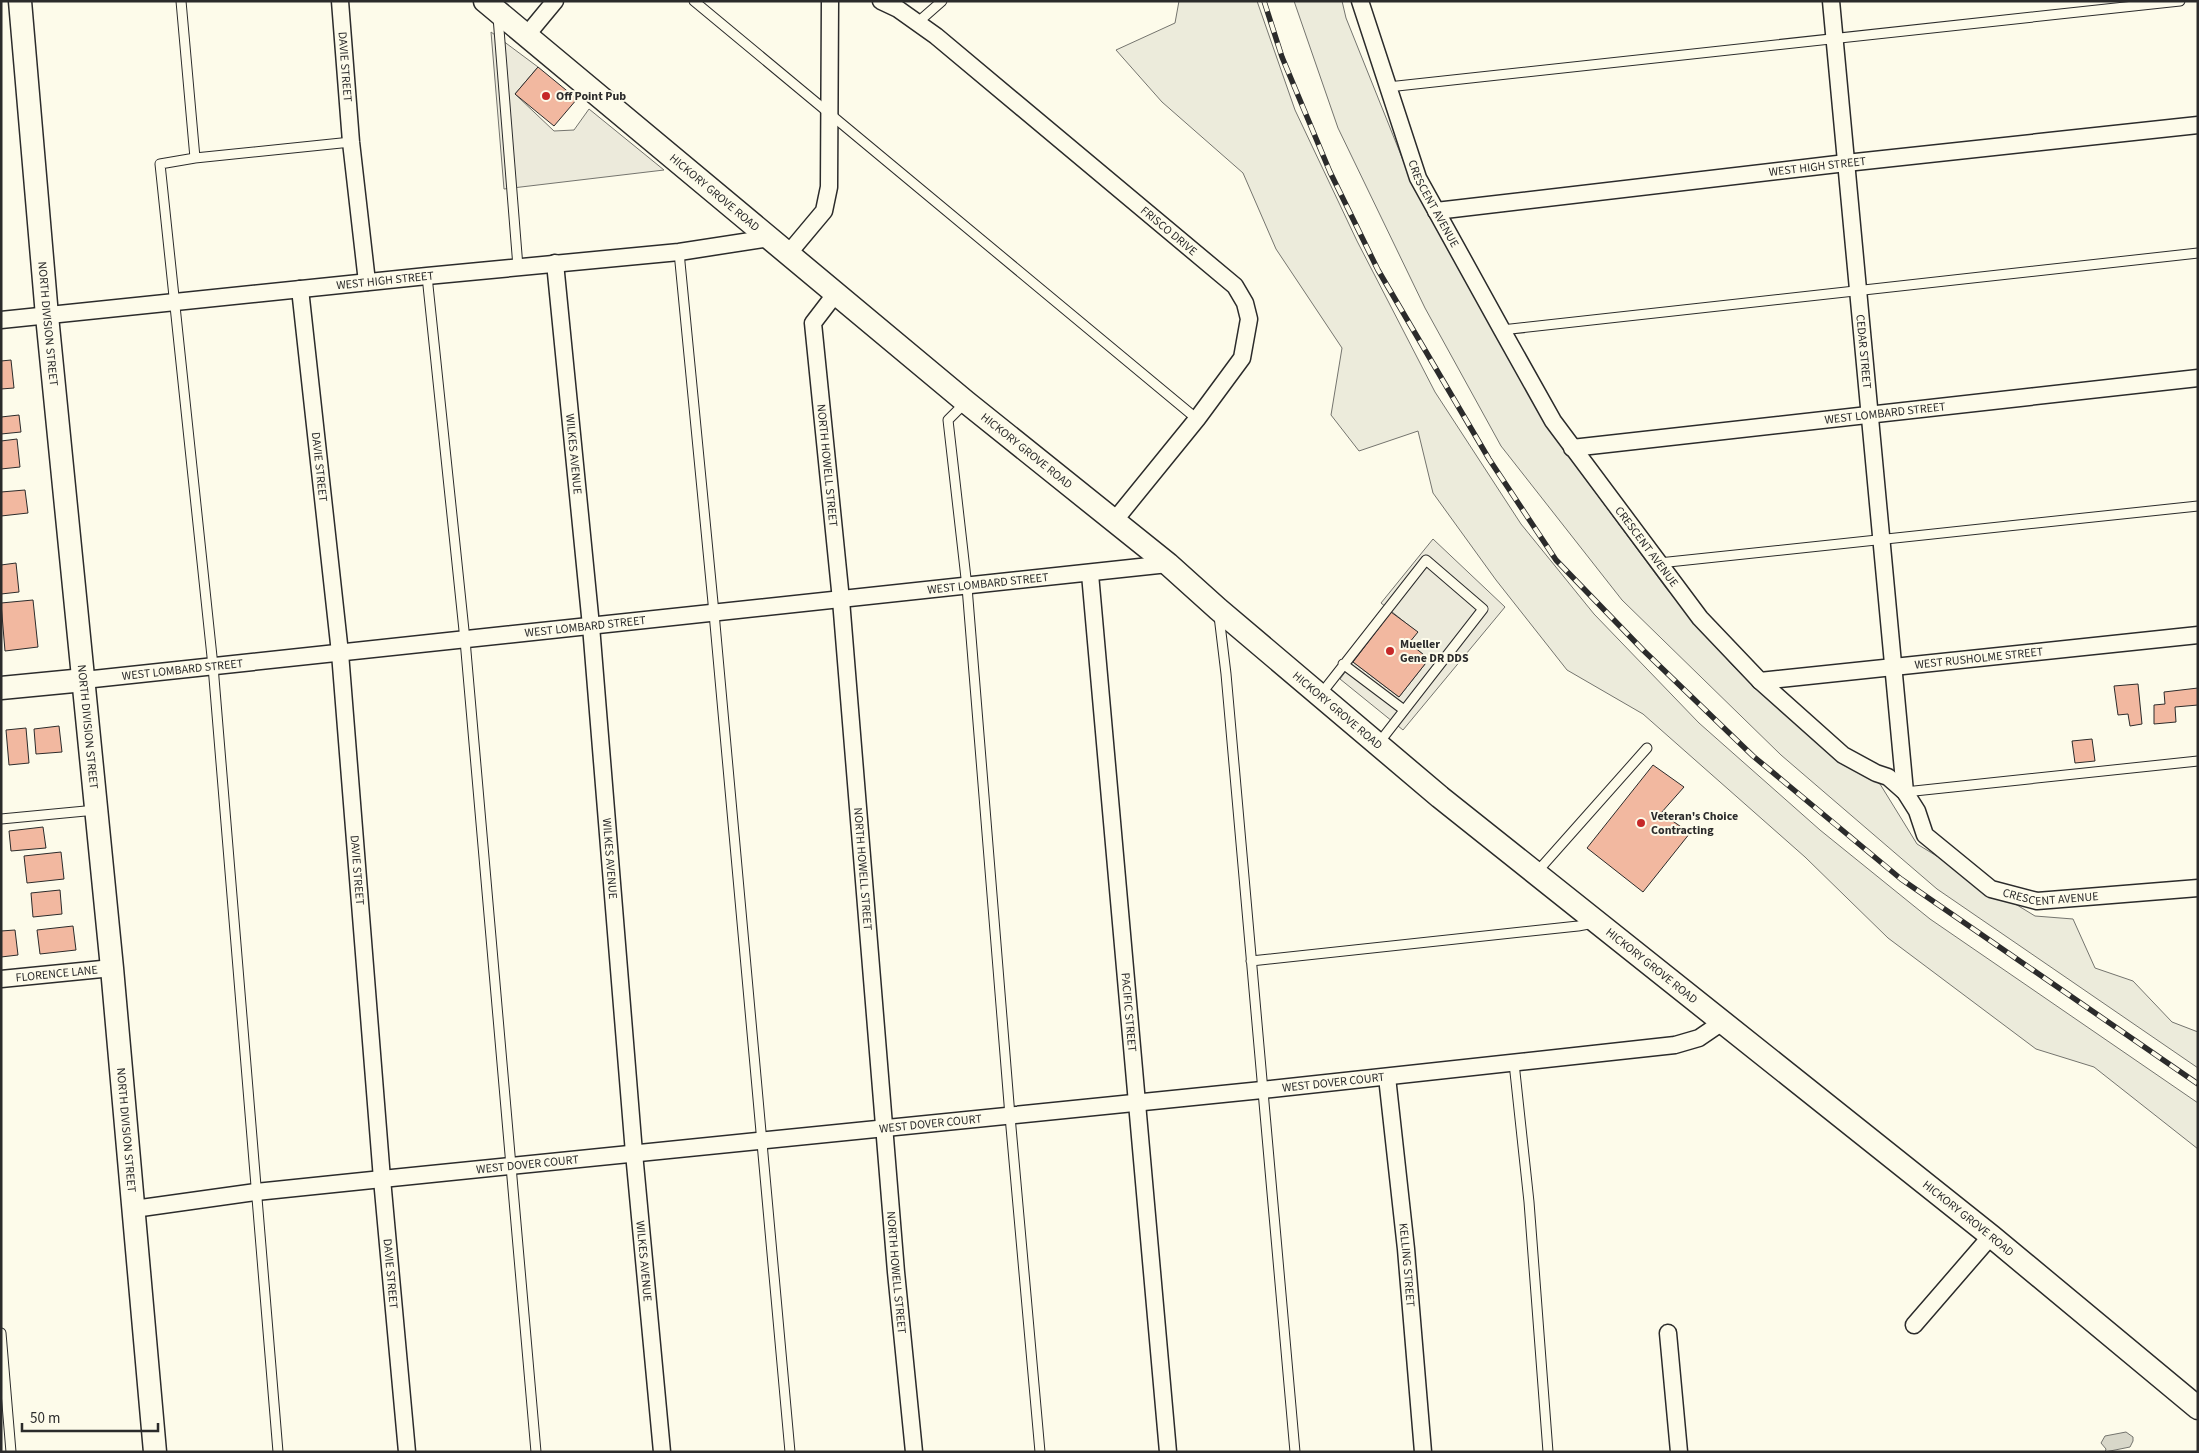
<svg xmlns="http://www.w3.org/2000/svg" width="2199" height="1453" font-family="'Source Sans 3',sans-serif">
<rect width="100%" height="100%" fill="#fdfbea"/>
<path fill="#ecebdb" stroke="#74746e" d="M1179,1H1257L1295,110L1357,241L1435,392L1521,524L1594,614L1699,723L1820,830L1930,919L2198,1103V1149L2094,1067L2036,1049L1888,938L1805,857L1643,714L1567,670L1496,580L1433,493L1418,431L1359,451L1331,415L1342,348L1276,249L1243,173L1162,102L1116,50L1175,23Z
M1294,1H1342L1346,18L1409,175L1500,342L1556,439L1666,588L1733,666L1828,753L1880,784L1917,844L2035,916L2073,919L2095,968L2133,981L2172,1022L2198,1032V1068L1937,889L1781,755L1622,600L1501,446L1425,308L1338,128Z"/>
<path fill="#eceadb" stroke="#74746e" d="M491,32L538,67L515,94L554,131L574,130L589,109L664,170L504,189Z
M1433,539L1505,607L1403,730L1340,679L1353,662L1399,697L1429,659L1409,643L1417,632L1381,603Z"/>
<path fill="#d8d7c9" stroke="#74746e" d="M2126,1432L2133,1437V1441L2130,1447L2105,1452L2106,1449L2101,1443L2105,1436Z"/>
<path fill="#f2b8a0" stroke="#2b2b2b" d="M538,67L577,99L554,126L515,94Z
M11,360L14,388L1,389V361Z
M19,415L21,432L1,434V417Z
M17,439L20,467L1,469V441Z
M25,490L28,513L1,516V492Z
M16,563L19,592L1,594V565Z
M33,600L38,647L5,651L1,603Z
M1391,612L1418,632L1409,643L1429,659L1399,697L1353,662Z
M2138,684L2142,724L2130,726L2128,714L2118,715L2114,686Z
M2198,688V705L2175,707L2176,722L2154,724V705L2165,704L2164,692Z
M59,726L62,752L36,754L34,729Z
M26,728L29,763L9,765L6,730Z
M2092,739L2095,761L2075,763L2072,741Z
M1653,765L1684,787L1661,813L1690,833L1643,892L1587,848Z
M43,827L46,848L11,851L9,831Z
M61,852L64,879L27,883L24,856Z
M60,890L62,914L33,917L31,893Z
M73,926L76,950L40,954L37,930Z
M15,930L18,955L1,957V931Z"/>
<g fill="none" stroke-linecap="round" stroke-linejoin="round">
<g stroke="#2b2b2b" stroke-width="11">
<path id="lane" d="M181,1L195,158
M694,1L1197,419
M498,17L518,267
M917,23L942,1
M1388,87L2180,1
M679,252L714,613L790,1452
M427,276L465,640L536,1452
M1502,330L2198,253
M965,403L948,420L967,587L1010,1116L1040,1452
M1659,563L2198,506
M1219,616L1226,674L1295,1452
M1343,664L1404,710
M1321,694L1426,560L1483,609L1378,744
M1905,792L2198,761
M1,819L96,810
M1536,873L1647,748
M1251,961L1578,926L1594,923
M1514,1063L1529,1202L1548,1452
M1,1333L11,1452
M278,1452L213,666L160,164L195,158L351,142"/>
</g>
<g stroke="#2b2b2b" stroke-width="19">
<g id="street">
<path id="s1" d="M340,1L351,142L367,282"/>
<path id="s2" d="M881,1L898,9L936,36L1235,286L1245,303L1249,319L1242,358L1197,419L1115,520"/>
<path id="s3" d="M1360,1L1418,178L1502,330L1553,421L1700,618L1760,681L1843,755L1876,773L1888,777L1905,792L1917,811L1925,835L1991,889L2037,901L2198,888"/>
<path id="s4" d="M1831,1L1905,792"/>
<path d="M526,36L555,1"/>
<path id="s5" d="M1436,211L1846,163L2198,125"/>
<path d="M788,254L824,211L829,187L830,1"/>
<path id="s6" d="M555,263L591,626L634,1153L662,1452"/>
<path id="s7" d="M300,289L340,653L382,1179L407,1452"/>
<path id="s8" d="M836,293L813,323L841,600L896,1272L914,1452"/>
<path id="s9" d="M1,320L427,276L679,252L770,238"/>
<path id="s10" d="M1572,448L2198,378"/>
<path id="s11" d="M1090,574L1168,1452"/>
<path id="s12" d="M84,680L1168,564"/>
<path id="s13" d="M1760,681L2198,635"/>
<path id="s14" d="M1,979L112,968"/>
<path id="s15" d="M1387,1077L1406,1249L1423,1452"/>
<path id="s16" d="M134,1209L256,1192L382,1179L1262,1090L1675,1045L1699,1038L1721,1023"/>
<path d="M1914,1325L1991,1236"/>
<path d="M1668,1333L1679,1452"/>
</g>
</g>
<g stroke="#2b2b2b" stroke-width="25">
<g id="secondary">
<path id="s17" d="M20,1L47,316L112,968L155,1452"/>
<path id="s18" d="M485,1L966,402L1168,564L1218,609L1440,797L1991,1236L2198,1408"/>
<path d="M1,688L84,680"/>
</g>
</g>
<use href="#lane" stroke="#fdfbea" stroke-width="9"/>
<use href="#street" stroke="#fdfbea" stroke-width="16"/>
<use href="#secondary" stroke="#fdfbea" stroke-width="22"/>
<g stroke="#2b2b2b" stroke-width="5.5">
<path id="rail" d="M1264,1L1282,57L1330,172L1378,270L1489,459L1556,560L1643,650L1753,756L1901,879L2198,1084"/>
</g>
<use href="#rail" stroke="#fdfbea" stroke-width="4" stroke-dasharray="11" stroke-linecap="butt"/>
</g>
<g fill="#c62828" stroke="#fdfbea" stroke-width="2">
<circle cx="546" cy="96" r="5"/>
<circle cx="1390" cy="651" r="5"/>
<circle cx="1641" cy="823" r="5"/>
</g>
<g text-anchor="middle" stroke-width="4" stroke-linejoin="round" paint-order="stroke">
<g font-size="12" fill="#2b2b2b" stroke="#fdfbea">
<text dy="4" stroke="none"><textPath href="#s1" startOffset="66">DAVIE STREET</textPath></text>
<text dy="4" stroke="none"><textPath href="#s5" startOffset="384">WEST HIGH STREET</textPath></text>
<text dy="4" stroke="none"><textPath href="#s18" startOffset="299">HICKORY GROVE ROAD</textPath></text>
<text dy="4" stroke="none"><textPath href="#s3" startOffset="216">CRESCENT AVENUE</textPath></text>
<text dy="4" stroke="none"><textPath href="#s2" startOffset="369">FRISCO DRIVE</textPath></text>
<text dy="4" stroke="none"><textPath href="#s9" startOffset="386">WEST HIGH STREET</textPath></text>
<text dy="4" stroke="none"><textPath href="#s17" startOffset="324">NORTH DIVISION STREET</textPath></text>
<text dy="4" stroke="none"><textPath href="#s4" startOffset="352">CEDAR STREET</textPath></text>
<text dy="4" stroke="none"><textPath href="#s10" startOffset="315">WEST LOMBARD STREET</textPath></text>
<text dy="4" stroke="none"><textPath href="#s18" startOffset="704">HICKORY GROVE ROAD</textPath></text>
<text dy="4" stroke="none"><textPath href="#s6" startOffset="192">WILKES AVENUE</textPath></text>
<text dy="4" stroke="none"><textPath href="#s8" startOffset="181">NORTH HOWELL STREET</textPath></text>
<text dy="4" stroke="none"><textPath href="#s7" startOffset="179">DAVIE STREET</textPath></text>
<text dy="4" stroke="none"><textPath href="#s3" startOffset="621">CRESCENT AVENUE</textPath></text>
<text dy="4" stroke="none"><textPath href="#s12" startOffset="909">WEST LOMBARD STREET</textPath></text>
<text dy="4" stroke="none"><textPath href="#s12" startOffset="504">WEST LOMBARD STREET</textPath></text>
<text dy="4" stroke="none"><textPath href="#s13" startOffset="220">WEST RUSHOLME STREET</textPath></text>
<text dy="4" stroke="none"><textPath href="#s12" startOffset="99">WEST LOMBARD STREET</textPath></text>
<text dy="4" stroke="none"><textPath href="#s18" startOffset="1109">HICKORY GROVE ROAD</textPath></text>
<text dy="4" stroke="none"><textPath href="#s17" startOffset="729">NORTH DIVISION STREET</textPath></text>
<text dy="4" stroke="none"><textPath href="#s6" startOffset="598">WILKES AVENUE</textPath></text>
<text dy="4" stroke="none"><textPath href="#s8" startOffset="586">NORTH HOWELL STREET</textPath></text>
<text dy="4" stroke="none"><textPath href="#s7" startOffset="584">DAVIE STREET</textPath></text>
<text dy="4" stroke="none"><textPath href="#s3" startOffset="1175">CRESCENT AVENUE</textPath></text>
<text dy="4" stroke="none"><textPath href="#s18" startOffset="1514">HICKORY GROVE ROAD</textPath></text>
<text dy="4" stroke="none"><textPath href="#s14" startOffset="56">FLORENCE LANE</textPath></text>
<text dy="4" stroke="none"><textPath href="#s11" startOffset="440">PACIFIC STREET</textPath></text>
<text dy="4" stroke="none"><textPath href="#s16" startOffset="1206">WEST DOVER COURT</textPath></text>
<text dy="4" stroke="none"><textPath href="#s16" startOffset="801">WEST DOVER COURT</textPath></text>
<text dy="4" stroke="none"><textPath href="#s17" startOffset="1134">NORTH DIVISION STREET</textPath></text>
<text dy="4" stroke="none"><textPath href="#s16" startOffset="396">WEST DOVER COURT</textPath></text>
<text dy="4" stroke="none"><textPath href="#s18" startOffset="1919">HICKORY GROVE ROAD</textPath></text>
<text dy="4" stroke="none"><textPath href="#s6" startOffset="1002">WILKES AVENUE</textPath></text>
<text dy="4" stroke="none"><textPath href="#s15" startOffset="189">KELLING STREET</textPath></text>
<text dy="4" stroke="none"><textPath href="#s8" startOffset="991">NORTH HOWELL STREET</textPath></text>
<text dy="4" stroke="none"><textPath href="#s7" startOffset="989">DAVIE STREET</textPath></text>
</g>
<g font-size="12" font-weight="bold" fill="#2b2b2b" stroke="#fdfbea" text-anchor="start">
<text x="556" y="100">Off Point Pub</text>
<text x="1400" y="648">Mueller<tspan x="1400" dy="14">Gene DR DDS</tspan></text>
<text x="1651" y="820">Veteran's Choice<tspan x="1651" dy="14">Contracting</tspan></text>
</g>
</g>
<rect width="2199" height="1453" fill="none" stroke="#2b2b2b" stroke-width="5"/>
<path d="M22 1423v8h136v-8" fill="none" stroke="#2b2b2b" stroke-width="2.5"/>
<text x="30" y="1423" font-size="15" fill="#2b2b2b" stroke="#fdfbea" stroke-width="4" paint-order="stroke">50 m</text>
</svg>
